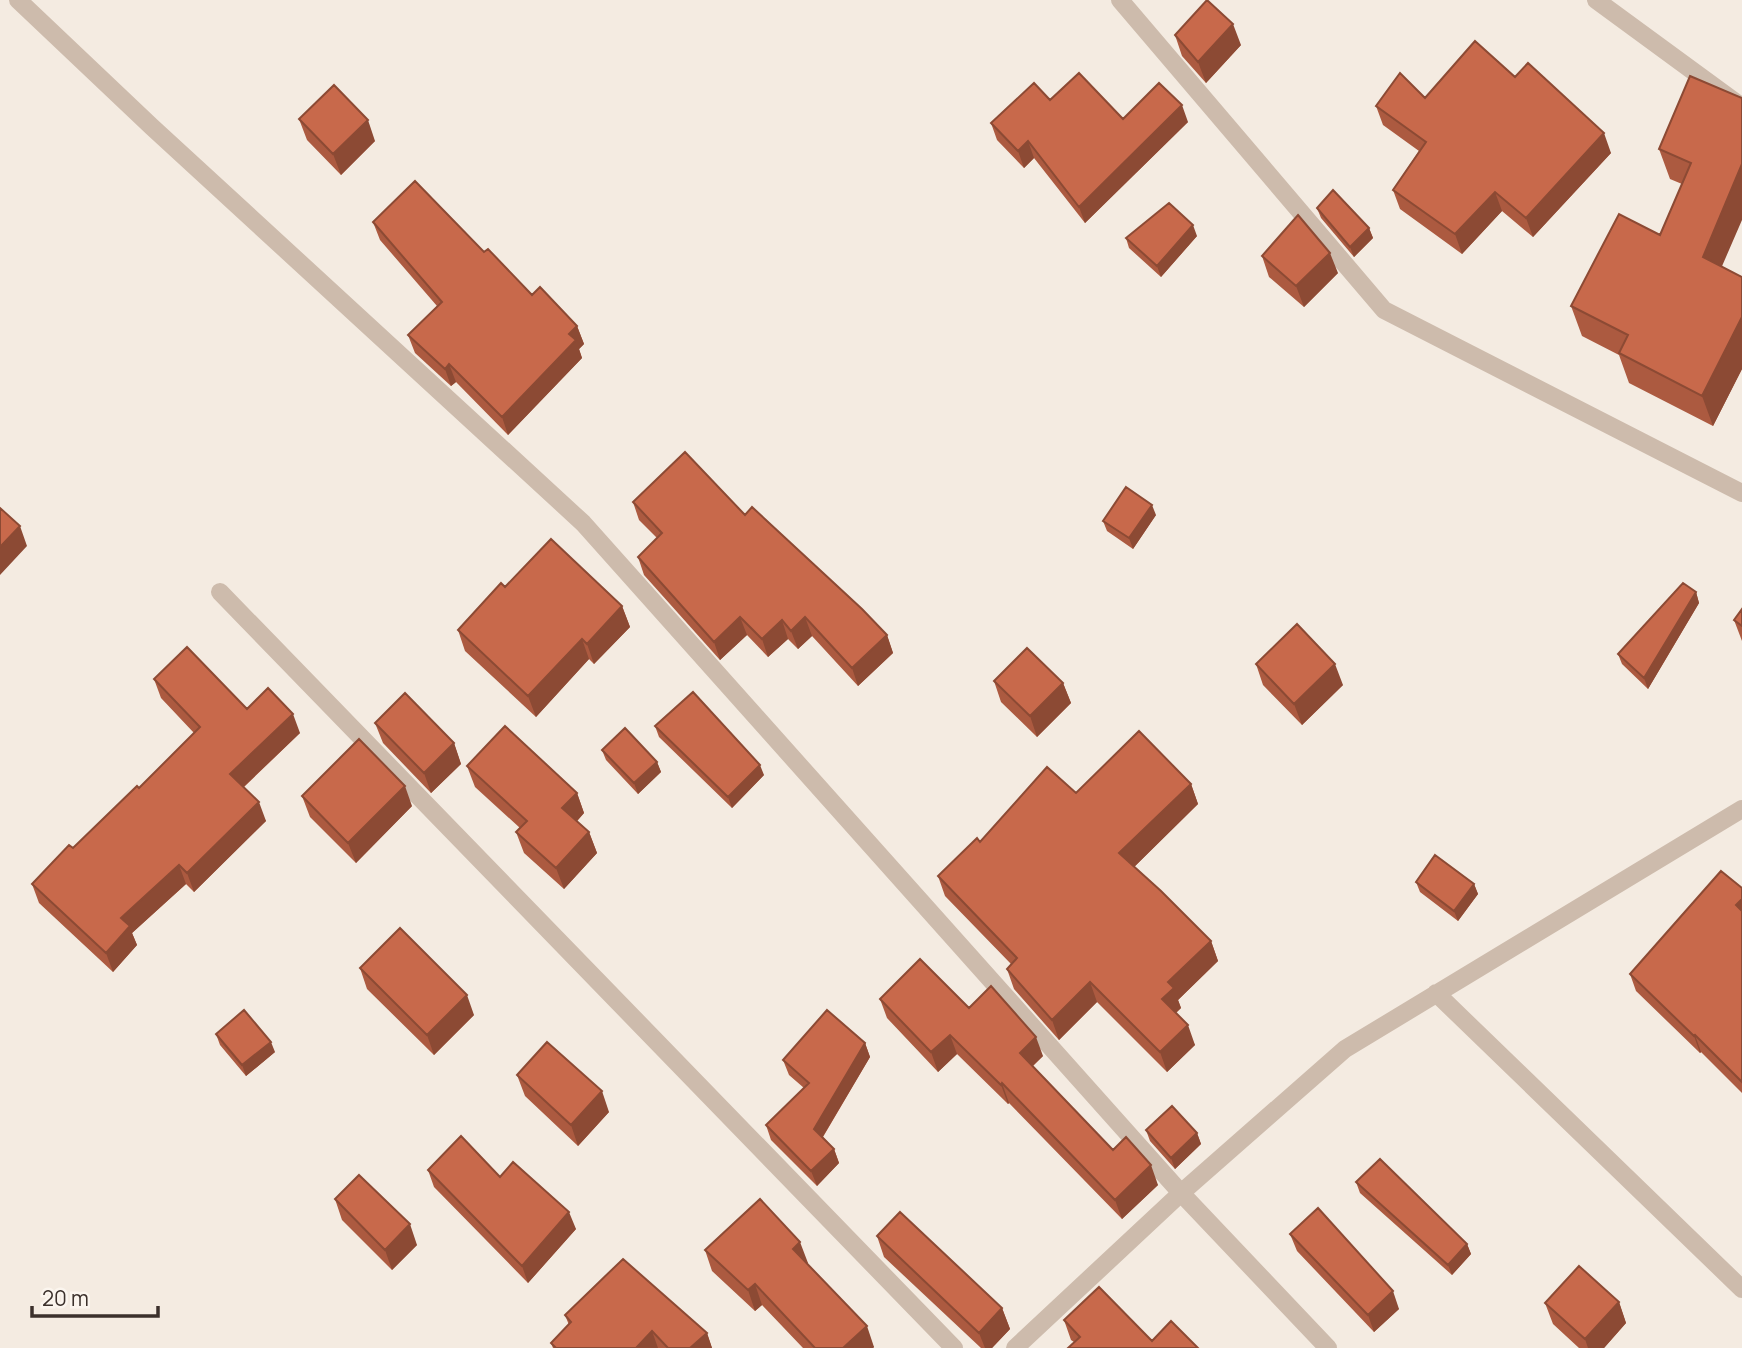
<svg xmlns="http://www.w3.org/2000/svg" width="1742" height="1348" font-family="Manrope,sans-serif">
<rect width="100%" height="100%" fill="#f4ebe1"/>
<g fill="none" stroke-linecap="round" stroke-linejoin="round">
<path stroke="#cdbbac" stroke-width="18" d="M18,0L152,127L583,523L1181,1193L1328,1348
M1120,0L1384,310L1742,493
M1596,0L1742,107
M220,592L954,1348
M1436,993L1742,1289
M1015,1348L1181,1193L1345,1049L1742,809"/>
</g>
<path fill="#ac5a40" d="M1175,35L1241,45L1206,83L1182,56Z
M1690,76L1722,267L1742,277V369L1713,426L1629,383L1619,355L1582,336L1571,306L1660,235L1682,184L1670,179L1659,149Z
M1515,77L1611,153L1533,237L1502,211L1462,254L1400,209L1393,190L1419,151L1383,125L1376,106L1425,98Z
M1050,100L1123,119L1188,122L1085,223L1034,158L1024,168L997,140L991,123Z
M299,119L375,141L341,175L307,140Z
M1317,208L1369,228L1373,238L1354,257L1321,218Z
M373,222L484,252L532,295L577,326L584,344L579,349L582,358L508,435L456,382L451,386L415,353L408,335L437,306L380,240Z
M1197,236L1161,277L1129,248L1126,238Z
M1262,256L1338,273L1304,307L1269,277Z
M633,502L745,515L887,635L893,653L858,686L812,636L798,649L788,639L768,657L747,635L720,660L644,575L638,557L657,538L639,520Z
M1156,515L1133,549L1107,531L1103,521Z
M505,587L622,606L630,627L594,664L589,659L536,717L465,651L458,630Z
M1696,592L1699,603L1648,689L1622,664L1618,654Z
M1742,609V641L1734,620Z
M1256,664L1343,685L1302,725L1263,685Z
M154,679L247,709L300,733L244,787L266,821L194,892L186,884L132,933L137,945L113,972L39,903L32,884L139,788L194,733L161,698Z
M994,681L1063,683L1071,703L1037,737L1001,702Z
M375,723L454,743L461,764L431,793L383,743Z
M655,726L764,775L732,808L659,737Z
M602,750L657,762L661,772L638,794L606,760Z
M467,766L577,793L584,813L577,821L589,832L597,853L564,889L524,853L516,832L520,828L475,787Z
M1191,784L1198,804L1134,867L1211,941L1218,961L1178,1000L1181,1008L1176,1013L1195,1045L1167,1072L1097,1002L1059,1040L1014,989L1007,969L1011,964L945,896L938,876L980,842L1076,793Z
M302,796L412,806L356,863L310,817Z
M1416,882L1474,884L1478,894L1458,921L1420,892Z
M1742,888V1093L1701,1052L1700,1053L1636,991L1630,974Z
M360,968L474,1015L434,1055L367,989Z
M880,999L969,1008L1043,1056L1032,1067L1113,1150L1158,1185L1122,1219L1009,1103L1008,1104L957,1054L938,1072L887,1018Z
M216,1034L275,1052L246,1076L220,1045Z
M865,1043L870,1057L823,1137L834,1149L839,1163L817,1186L771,1140L766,1125L804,1088L789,1075L783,1060Z
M517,1075L609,1112L578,1146L525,1096Z
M1146,1130L1197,1133L1201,1144L1175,1169L1150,1141Z
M428,1170L500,1177L576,1229L528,1283L434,1187Z
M1356,1182L1467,1244L1471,1254L1452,1275L1360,1193Z
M335,1199L417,1245L392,1270L342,1220Z
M1290,1234L1399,1309L1374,1332L1297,1251Z
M877,1236L1002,1308L1010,1329L992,1348H981L884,1257Z
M705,1250L808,1263L807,1264L874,1347L873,1348H803L762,1305L755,1311L712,1271Z
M1619,1302L1626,1323L1604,1348H1579L1553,1324L1545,1303Z
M565,1315L707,1333L712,1348H553L551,1343L569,1325Z
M1064,1320L1152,1341L1074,1342L1071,1340Z"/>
<path fill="#8c4a34" d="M1233,24L1241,45L1206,83L1198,62Z
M1182,105L1188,122L1085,223L1079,207Z
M368,120L375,141L341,175L333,154Z
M1604,133L1611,153L1533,237L1526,218Z
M1028,141L1034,158L1024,168L1018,151Z
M1742,164V220L1713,287L1703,257Z
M1495,192L1502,211L1462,254L1455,234Z
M1193,225L1197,236L1161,277L1157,266Z
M1369,228L1373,238L1354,257L1350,247Z
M1330,253L1338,273L1304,307L1296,286Z
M1742,317V369L1713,426L1702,396Z
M577,326L584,344L579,349L582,358L508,435L502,417L569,334Z
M449,364L456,382L451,386L445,369Z
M1152,505L1156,515L1133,549L1129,538Z
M20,526L27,546L0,575V547Z
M1696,592L1699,603L1648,689L1644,678Z
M622,606L630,627L594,664L587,644Z
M740,617L747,635L720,660L714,642Z
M805,617L812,636L798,649L791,631Z
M782,620L788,639L768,657L762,639Z
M887,635L893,653L858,686L852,668Z
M582,639L589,659L536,717L528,696Z
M1335,664L1343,685L1302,725L1294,704Z
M1063,683L1071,703L1037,737L1030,716Z
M293,714L300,733L237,793L230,774Z
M454,743L461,764L431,793L424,773Z
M657,762L661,772L638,794L634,783Z
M760,765L764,775L732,808L728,797Z
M1191,784L1198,804L1127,874L1119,853Z
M405,786L412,806L356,863L348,843Z
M577,793L584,813L570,829L562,808Z
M259,802L266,821L194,892L187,873Z
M589,832L597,853L564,889L556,868Z
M179,865L186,884L132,933L137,945L113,972L106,953L121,918Z
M1474,884L1478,894L1458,921L1454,911Z
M1742,899V921L1736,905Z
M1211,941L1218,961L1178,1000L1181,1008L1169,1019L1162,999L1168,982Z
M1090,982L1097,1002L1059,1040L1052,1020Z
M467,995L474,1015L434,1055L427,1035Z
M1188,1025L1195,1045L1167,1072L1160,1052Z
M950,1035L957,1054L938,1072L931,1052Z
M1695,1035L1701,1052L1700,1053L1694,1036Z
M1036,1037L1043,1056L1026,1072L1020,1053Z
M271,1042L275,1052L246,1076L242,1065Z
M865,1043L870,1057L819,1143L814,1129Z
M1002,1083L1009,1103L1008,1104L1001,1085Z
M602,1091L609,1112L578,1146L571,1125Z
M1197,1133L1201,1144L1175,1169L1171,1158Z
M834,1149L839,1163L817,1186L811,1171Z
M1151,1165L1158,1185L1122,1219L1115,1200Z
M569,1212L576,1229L528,1283L522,1266Z
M410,1224L417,1245L392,1270L385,1250Z
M800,1242L808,1263L800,1270L793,1249Z
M1467,1244L1471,1254L1452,1275L1448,1265Z
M755,1284L762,1305L755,1311L748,1290Z
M1393,1291L1399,1309L1374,1332L1368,1315Z
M1619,1302L1626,1323L1604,1348H1588L1585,1339Z
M1002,1308L1010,1329L992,1348H985L979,1333Z
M867,1326L874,1347L873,1348H843Z
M652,1331L658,1348H636Z
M707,1333L712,1348H690Z"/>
<path fill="#c8694b" stroke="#8c4a34" stroke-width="2" d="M1207,0L1233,24L1198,62L1175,35Z
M1475,41L1515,77L1528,63L1604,133L1526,218L1495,192L1455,234L1393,190L1426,142L1376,106L1400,73L1425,98Z
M1079,73L1123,119L1159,83L1182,105L1079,207L1028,141L1018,151L991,123L1034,83L1050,100Z
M1690,76L1742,98V164L1703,257L1742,277V317L1702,396L1619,353L1628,335L1571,306L1619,214L1660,235L1691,163L1659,149Z
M334,85L368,120L333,154L299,119Z
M415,181L484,252L488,249L532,295L540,287L577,326L569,334L576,340L502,417L449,364L445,369L408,335L442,302L373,222Z
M1333,190L1369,228L1350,247L1317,208Z
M1169,203L1193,225L1157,266L1126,238Z
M1298,215L1330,253L1296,286L1262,256Z
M685,452L745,515L752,507L862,609L887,635L852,668L805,617L791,631L782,620L762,639L740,617L714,642L638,557L662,533L633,502Z
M1126,487L1152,505L1129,538L1103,521Z
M0,508L20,526L0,547Z
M551,539L622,606L587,644L582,639L528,696L458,630L501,583L505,587Z
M1683,583L1696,592L1644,678L1618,654Z
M1742,609V626L1734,620Z
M1297,624L1335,664L1294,704L1256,664Z
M187,647L247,709L268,688L293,714L230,774L259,802L187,873L179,865L121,918L130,926L106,953L32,884L69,845L73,848L137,786L139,788L200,727L154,679Z
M1027,648L1063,683L1030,716L994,681Z
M693,692L760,765L728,797L655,726Z
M405,693L454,743L424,773L375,723Z
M505,726L577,793L562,808L589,832L556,868L516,832L527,821L467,766Z
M625,728L657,762L634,783L602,750Z
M1139,731L1191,784L1119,853L1161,891L1211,941L1168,982L1174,988L1162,999L1188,1025L1160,1052L1090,982L1052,1020L1007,969L1017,958L938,876L977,838L980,842L1047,767L1076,793Z
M359,739L405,786L348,843L302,796Z
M1435,855L1474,884L1454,911L1416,882Z
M1721,871L1742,888V899L1736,905L1742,911V1082L1695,1035L1694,1036L1630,974Z
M400,928L467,995L427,1035L360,968Z
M920,959L969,1008L991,986L1036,1037L1020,1053L1113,1150L1126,1137L1151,1165L1115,1200L1002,1083L1001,1085L950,1035L931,1052L880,999Z
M244,1010L271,1042L242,1065L216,1034Z
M827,1010L865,1043L814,1129L834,1149L811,1171L766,1125L809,1083L783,1060Z
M547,1042L602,1091L571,1125L517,1075Z
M1172,1106L1197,1133L1171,1158L1146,1130Z
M461,1136L500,1177L513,1162L569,1212L522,1266L428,1170Z
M1380,1159L1467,1244L1448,1265L1356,1182Z
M359,1175L410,1224L385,1250L335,1199Z
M760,1199L800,1242L793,1249L867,1326L843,1348H815L755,1284L748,1290L705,1250Z
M1318,1208L1393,1291L1368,1315L1290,1234Z
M900,1212L1002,1308L979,1333L877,1236Z
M623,1259L707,1333L690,1348H668L652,1331L636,1348H556L551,1343L571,1322L565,1315Z
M1579,1266L1619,1302L1585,1339L1545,1303Z
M1099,1287L1152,1341L1171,1321L1198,1348H1068L1080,1337L1064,1320Z"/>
<path d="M32 1306v10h126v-10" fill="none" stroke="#3b302b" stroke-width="3.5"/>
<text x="42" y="1306" font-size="21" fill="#3b302b" stroke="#fbf5ee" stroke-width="5" paint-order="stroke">20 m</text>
</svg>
